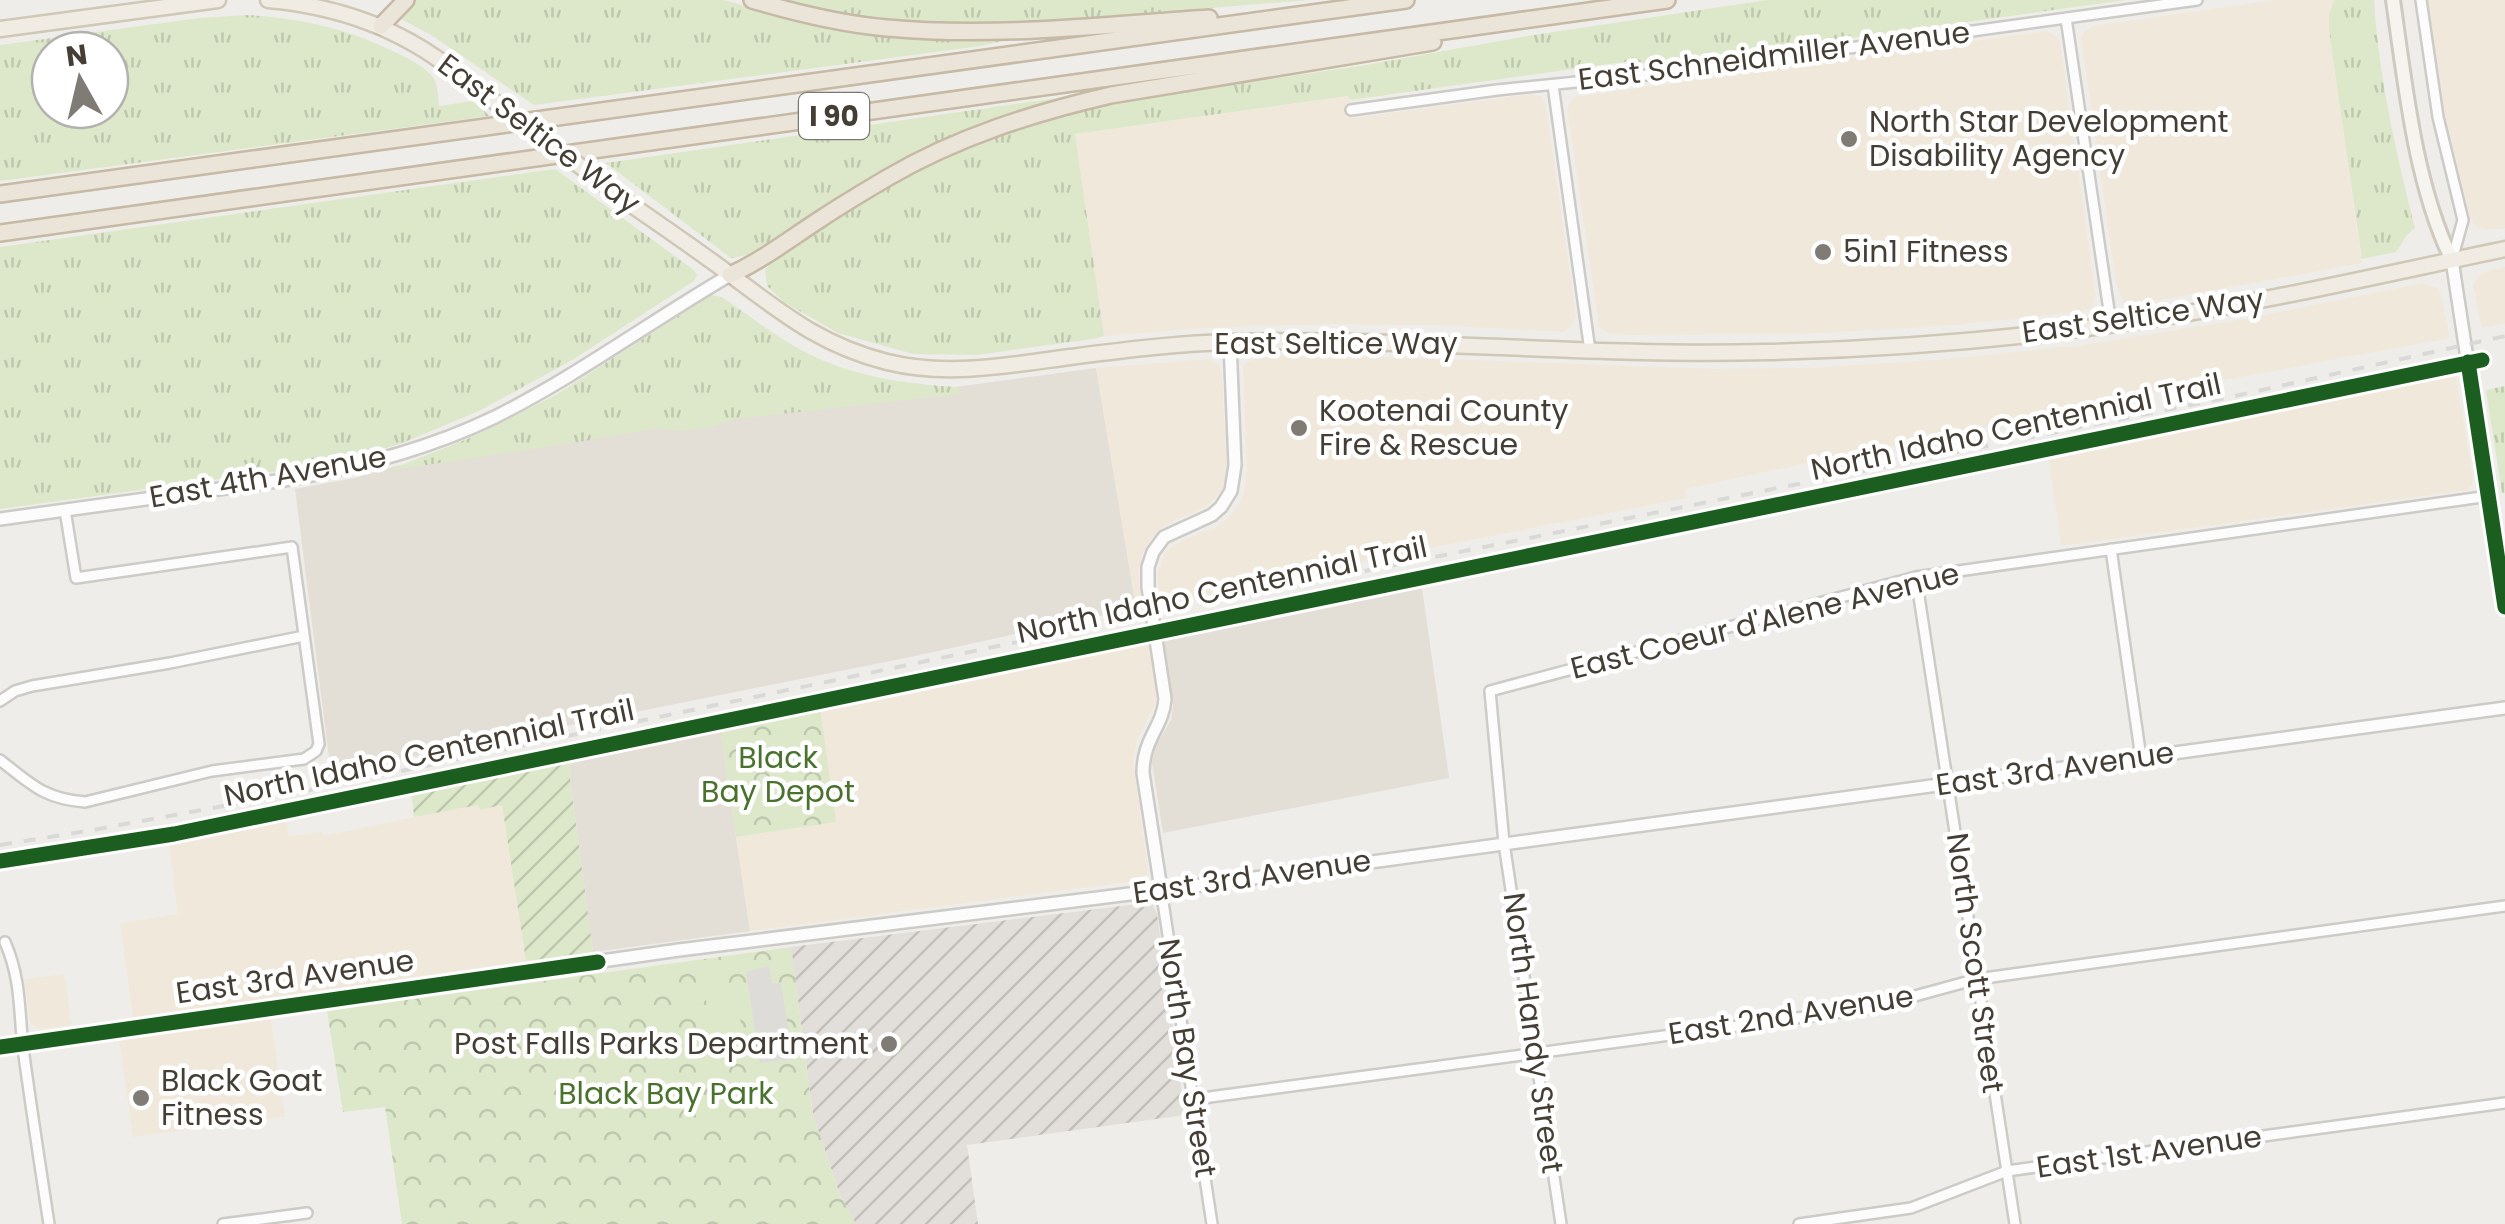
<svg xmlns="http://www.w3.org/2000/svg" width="2505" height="1224" font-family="Poppins,sans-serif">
<defs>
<pattern id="industrial-furrows" width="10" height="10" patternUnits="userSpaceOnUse" patternTransform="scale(2.5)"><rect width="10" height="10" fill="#e2deda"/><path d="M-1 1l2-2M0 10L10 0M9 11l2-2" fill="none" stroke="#c3c0bc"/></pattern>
<pattern id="grass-tufts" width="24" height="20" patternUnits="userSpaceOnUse" patternTransform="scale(2.5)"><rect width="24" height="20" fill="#dde8ca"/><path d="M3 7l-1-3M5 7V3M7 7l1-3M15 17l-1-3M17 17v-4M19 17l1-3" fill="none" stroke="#bfc8ae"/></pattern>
<pattern id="park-crowns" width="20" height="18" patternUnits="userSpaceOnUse" patternTransform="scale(2.5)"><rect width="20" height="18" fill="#dde8ca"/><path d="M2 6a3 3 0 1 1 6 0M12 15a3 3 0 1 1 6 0" fill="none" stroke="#bfc8ae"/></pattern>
<pattern id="garden-furrows" width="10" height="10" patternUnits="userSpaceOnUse" patternTransform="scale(2.5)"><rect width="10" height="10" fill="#dde8ca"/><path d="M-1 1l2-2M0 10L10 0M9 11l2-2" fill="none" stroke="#bfc8ae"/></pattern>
</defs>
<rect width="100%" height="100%" fill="#efede9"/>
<path fill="#e3ded6" d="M1096,368L1136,608L910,657L331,773L295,489L355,478L396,466L615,433Z
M1421,581L1449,778L1163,833L1152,763L1155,747L1171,720L1173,707L1163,634Z
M720,729L750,931L593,952L570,779L572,758Z"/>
<path fill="#f1e8dc" d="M2275,0H2334L2329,15V32L2362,263L2127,306L2123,302L2116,283L2081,39L2083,33L2092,26Z
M2428,0H2505V228L2486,230L2475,226L2470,217L2444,111Z
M2047,31L2057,37L2060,41L2096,296L2091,308L2079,312L1944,326L1800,334L1628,335L1606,333L1599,327L1567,108L1574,97Z
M1530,94L1541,96L1546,105L1576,317L1573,324L1564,332L1433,325L1329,324L1207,328L1104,336L1075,134L1349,96L1353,118Z
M2505,267V323L2482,328L2473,284L2481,273Z
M2423,283L2437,288L2441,295L2450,338L2106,402L1793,466L1685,489L1687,498L1393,555L1160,606L1157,572L1166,551L1184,539L1212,529L1226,520L1239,505L1244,494L1247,471L1243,368L1245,363L1258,357L1299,355L1387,357L1717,369L1808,368L1949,359L2083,345L2250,318Z
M1209,359L1218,364L1222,372L1227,477L1222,490L1208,506L1165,525L1149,542L1143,552L1138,573L1142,607L1136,608L1096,368Z
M2455,372L2473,477L2472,485L2468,490L2061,546L2048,455Z
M1148,640L1156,695L1155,705L1137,740L1133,763L1148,870L1144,880L750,931L736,837L835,822L820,708Z
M478,804L502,805L526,961L133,1017L120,923L178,914L168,839L286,816L289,836L322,832L323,836Z
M64,974L72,1025L37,1029L30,1022L24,979Z
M271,1019L285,1117L133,1137L119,1040Z"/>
<path fill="url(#industrial-furrows)" d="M1146,903L1153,905L1157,914L1185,1115L967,1145L978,1224H856L840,1195L813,1115L791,947Z"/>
<path fill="url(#grass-tufts)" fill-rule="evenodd" d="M410,0H724L810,24L881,35L1007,40L981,46L534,105L431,35L401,19V11Z
M777,0H1309L1050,21L938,25L860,18Z
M1767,0H2126L1655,65L1631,61L1350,100L1348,96L1075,134L1104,336L1093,339L977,355L913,354L838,333L784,302L767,286L765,270L772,262L801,239L914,169L970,144L1072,111L1110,103L1366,65L1527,36Z
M2334,0H2374C2379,80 2396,151 2415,228L2407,235L2396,252L2362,259L2329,31V15Z
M247,15C301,18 350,29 399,54C409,59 425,67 432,76C438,83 438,97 439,106L472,101L490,116L0,181V45L199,18ZM50,50H110V110H50Z
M1070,96C1028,108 985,120 946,139C921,151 896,165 871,178C837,197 765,257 731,258L606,163Z
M555,169L694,270L697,275L694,281L574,359L479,411L400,444L330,464L0,509V247Z
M711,295L722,297C750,316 777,338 807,353C854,377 906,384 958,387L960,394L735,419L707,428L677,431L658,428L584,441L387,471L472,437L556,395Z
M2505,386V493H2502L2486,390Z"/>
<path fill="url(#park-crowns)" d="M820,708L836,822L736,837L720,729Z
M791,947L813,1115L840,1195L856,1224H402L385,1107L343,1112L327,1011Z"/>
<path fill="url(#garden-furrows)" d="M561,758H572L570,779L593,952L526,961L502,805L480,810L478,805L414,817L411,789Z"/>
<path fill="#dde8ca" d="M735,983L742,1032L712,1037L704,988Z"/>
<path fill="#dedcd8" d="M769,966L772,983H781L793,1059L760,1063L746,972Z"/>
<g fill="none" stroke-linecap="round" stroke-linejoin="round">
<g stroke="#cdcbc7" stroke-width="14">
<path id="minor" d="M2421,0L2438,117L2463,220L2452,260
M2066,18L2111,324
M1553,85L1590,351
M1351,110L1497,90L1676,72L2197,0
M2111,549L2141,758
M1916,577L2015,1224
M0,701L15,691L32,686L170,663L304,636
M0,760C31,784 44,799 85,802L212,771L304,759L316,751L319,744L292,547L76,578L65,510
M1161,889L1212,1224
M5,942C21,979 19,1010 23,1048C31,1107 40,1165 49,1224
M1195,1099L1871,1008L1977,979L2505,906
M223,1224L307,1213
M1561,1224L1504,843L1490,691L1916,577L2489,496
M1799,1224L1911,1208L2007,1171L2505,1103"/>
</g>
<g stroke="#cdcbc7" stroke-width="16">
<path id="tertiary" d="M2452,260L2505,607
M0,519L284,480C356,468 429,449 495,417C577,376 651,321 730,275
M1161,889L1143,773C1143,738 1163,727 1165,699L1148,587V567L1153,552L1164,537L1212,515L1221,507L1231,491L1235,465L1230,342
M0,1047L679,950L1202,885L2505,708"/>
</g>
<g stroke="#cecac0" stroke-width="18">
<path id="secondary" d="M2393,0C2405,83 2415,185 2452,260"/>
</g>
<g stroke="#d0c8b7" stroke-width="19">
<path id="primary" d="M268,0C337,6 400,28 454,71
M0,29L218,0
M633,206C665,228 697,250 728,273C782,313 820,345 887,362C947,377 1010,365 1070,357C1125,350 1179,343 1234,342C1412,337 1589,357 1767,352C1893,349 2019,339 2144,320C2265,302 2385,274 2505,249"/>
</g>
<g stroke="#c6b9a5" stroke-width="20">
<path id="motorway" d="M752,0C796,13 841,24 887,28C994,38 1103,25 1209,18
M381,26L406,0
M0,194L1406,0
M0,233L1667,0
M730,275C763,260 791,238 822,218C843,204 865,191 887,178C957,137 1033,113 1111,95L1433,42"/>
</g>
<use href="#minor" stroke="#fdfcfc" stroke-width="9"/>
<use href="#tertiary" stroke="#fdfcfc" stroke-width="11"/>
<use href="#secondary" stroke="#f6f4ee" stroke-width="12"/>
<use href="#primary" stroke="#f0ece4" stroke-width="14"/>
<use href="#motorway" stroke="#eae4d9" stroke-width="15"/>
<path stroke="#d9d9d8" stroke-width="4" stroke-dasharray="12 12" stroke-linecap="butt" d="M0,845L93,830L310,790L1151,614L2226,398L2505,336"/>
<g stroke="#d0c8b7" stroke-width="19" stroke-linecap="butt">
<path id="primary-bridge" d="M454,71L633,206"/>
</g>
<use href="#primary-bridge" stroke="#f0ece4" stroke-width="14"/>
<g stroke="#fff" stroke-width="21">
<path id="cycleway" d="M2468,362L2505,607
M0,861L174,834L2482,360
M0,1047L598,962"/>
</g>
<use href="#cycleway" stroke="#1b5e20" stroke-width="15"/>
</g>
<g fill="#807b74" stroke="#fff" stroke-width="4">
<circle cx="1849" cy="139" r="10"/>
<circle cx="1823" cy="252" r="10"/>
<circle cx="1299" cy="428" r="10"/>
<circle cx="889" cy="1044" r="10"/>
<circle cx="141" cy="1098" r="10"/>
</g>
<g text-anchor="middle" stroke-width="9" stroke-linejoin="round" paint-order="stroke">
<rect fill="#fff" stroke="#7c7872" stroke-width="2.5" x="799" y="93" width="70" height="46" rx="8"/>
<g font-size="28" font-weight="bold" fill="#443e35">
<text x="834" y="126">I 90</text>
</g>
<g font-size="30" fill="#443e35" stroke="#fff">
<text transform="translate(1774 56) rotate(-7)" y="10">East Schneidmiller Avenue</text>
<text transform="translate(539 134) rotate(37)" y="10">East Seltice Way</text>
<text transform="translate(2143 316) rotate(-8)" y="10">East Seltice Way</text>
<text x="1336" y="354">East Seltice Way</text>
<text transform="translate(2016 427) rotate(-12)" y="10">North Idaho Centennial Trail</text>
<text transform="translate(268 477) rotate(-10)" y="10">East 4th Avenue</text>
<text transform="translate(1222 590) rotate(-12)" y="10">North Idaho Centennial Trail</text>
<text transform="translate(1765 621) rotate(-14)" y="10">East Coeur d'Alene Avenue</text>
<text transform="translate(429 753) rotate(-12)" y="10">North Idaho Centennial Trail</text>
<text transform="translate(2055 769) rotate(-8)" y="10">East 3rd Avenue</text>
<text transform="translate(1252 877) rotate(-8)" y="10">East 3rd Avenue</text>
<text transform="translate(1975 963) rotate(82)" y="10">North Scott Street</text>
<text transform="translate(295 977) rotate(-8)" y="10">East 3rd Avenue</text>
<text transform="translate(1791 1015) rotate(-9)" y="10">East 2nd Avenue</text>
<text transform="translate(1533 1033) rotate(82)" y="10">North Handy Street</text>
<text transform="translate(1187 1058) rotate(81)" y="10">North Bay Street</text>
<text transform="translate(2149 1152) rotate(-8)" y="10">East 1st Avenue</text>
</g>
<g font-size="30" fill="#443e35" stroke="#fff" text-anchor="start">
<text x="1869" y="132">North Star Development<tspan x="1869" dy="34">Disability Agency</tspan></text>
<text x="1843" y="262">5in1 Fitness</text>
<text x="1319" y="421">Kootenai County<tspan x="1319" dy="34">Fire &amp; Rescue</tspan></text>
<text x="869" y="1054" text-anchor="end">Post Falls Parks Department</text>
<text x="161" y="1091">Black Goat<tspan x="161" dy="34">Fitness</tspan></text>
</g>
<g font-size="30" fill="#49722c" stroke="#fff">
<text x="778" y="768">Black<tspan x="778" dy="34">Bay Depot</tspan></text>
<text x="666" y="1104">Black Bay Park</text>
</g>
</g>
<g transform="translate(80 80) rotate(352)"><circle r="48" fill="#ffffff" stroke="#b4b2ae" stroke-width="2.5"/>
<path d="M0-8L18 38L0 25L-18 38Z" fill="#807b74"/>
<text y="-15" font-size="28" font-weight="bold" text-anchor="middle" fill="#443e35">N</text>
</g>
</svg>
